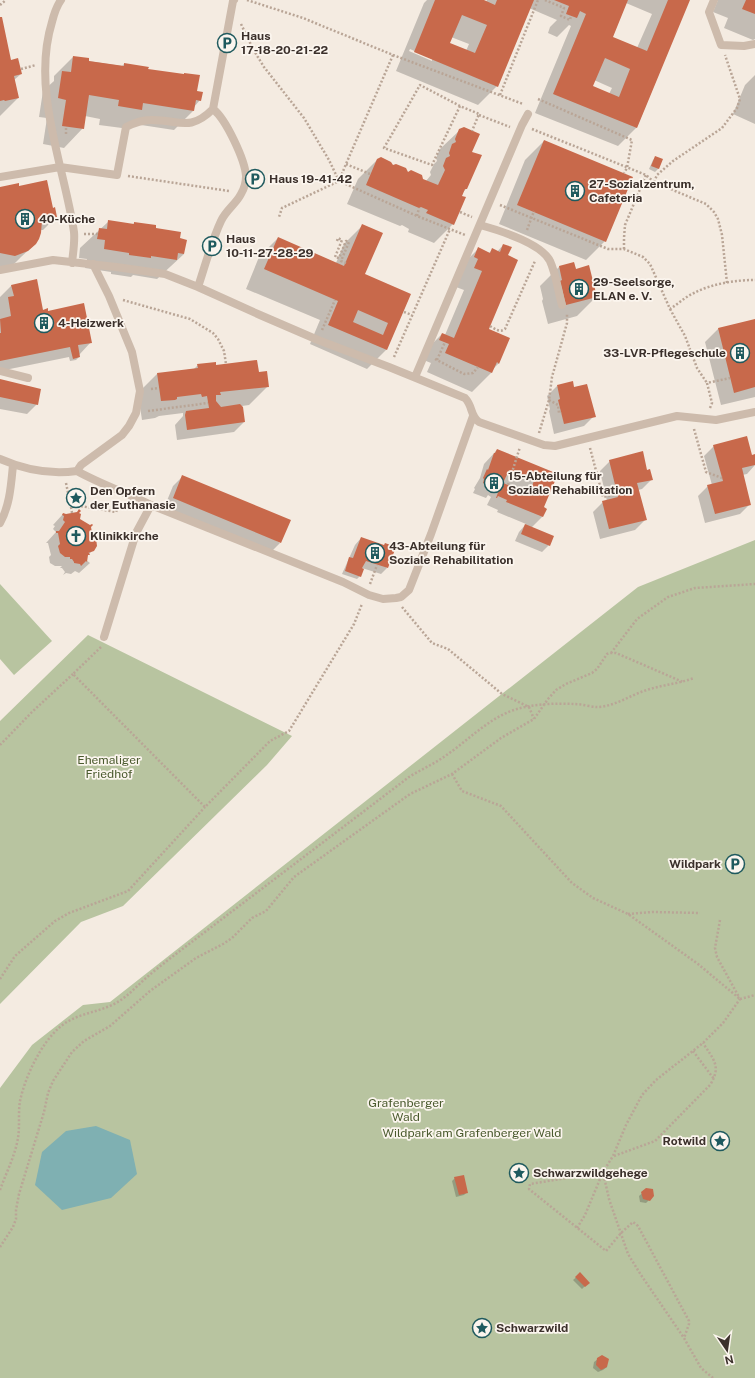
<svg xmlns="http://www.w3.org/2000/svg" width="755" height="1378" font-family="'Public Sans',sans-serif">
<rect width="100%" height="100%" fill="#f4ebe1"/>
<path fill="#b8c4a0" d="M755,540V1378H0V1088L32,1045L83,1005L110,1002L638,587Z
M0,584L52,641L14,675L0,659Z
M88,635L292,736L267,765L123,906L81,922L0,1004V721Z"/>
<path fill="#7fb0b2" d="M96,1126L130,1140L137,1174L111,1198L62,1210L35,1185L42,1152L66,1131Z"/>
<path fill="#0003" fill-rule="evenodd" d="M427,0H481L486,2L487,0H689L637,127L618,146L535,113L571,26L569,25L557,37L548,33L550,27L557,20L529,8L497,86L478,105L396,71L424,3ZM626,3L652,14L637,48L612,38ZM451,37L469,44L466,51L448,43ZM410,49L432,59V61L409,51ZM594,80L612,88L609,94L592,87Z
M718,0H755V39L753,40L724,28L728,18L713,12Z
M0,18L10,61L21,74L14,80L18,98L0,116Z
M73,57L88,61L122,66L124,64L147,70L183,75L184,74L200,100L194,107L193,111L174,130L128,123L122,128L99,125L100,119L85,116L83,128L64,148L43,144L47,118L39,117L43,91L54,81V76Z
M755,75V124L733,114L745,85Z
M460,130L471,152L466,189L463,192L453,224L434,243L408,232L409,229L402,225L400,226L347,204L358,179L377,160L426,181L431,175L430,172L434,164L437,161L436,158L440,149Z
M544,141L605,241L586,260L499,224L525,160Z
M656,157L662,160L658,169L655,172L649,169L653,160Z
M19,187L52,209L56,217L43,230H40L35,244L21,257L14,264L0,268V188Z
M108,222L132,225L134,223L154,228L179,239L184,254L157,279L133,275L131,277L111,274V272L85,268L87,259L79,258L80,248Z
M363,225V275L410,295L386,350L367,369L310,344L320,320L246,289L259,257L278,238L336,263L344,244Z
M503,245L507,256L487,329L499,363L493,369L491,373L472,392L427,372L431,363L421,359L423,353L442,334L445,335L464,290L456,287L459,268L478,249L489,253L492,250L497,252Z
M574,263L576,270L596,297L577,316L548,324L542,301L543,299L540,286L559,267Z
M12,285L42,311L91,342L79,355V357L76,360L70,361L69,357L0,371V297Z
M755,320V397L721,405L705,342L718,329Z
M198,365L216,366L258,373L268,386L249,405L242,406L244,422L234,432L177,440L175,425L183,416V413L159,416L155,418L142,420L138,393L157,374L194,369Z
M0,381L37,404L27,414L0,409Z
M557,386L594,416L584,426L554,434L549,411L550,409L547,396Z
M714,446L755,457V465L747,474L742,475L750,504L740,514L705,523L698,496L708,486L712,485L704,456Z
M497,450L556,475L542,508L546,510L542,517L531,528L549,545L542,552L515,541L519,532L526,524L497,512L498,510L487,505L491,497L488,495L486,498L473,493L475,489L474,488L480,478L484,464Z
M610,461L647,471L652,479L642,489L638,490L645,520L635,530L600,539L593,512L603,502L607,501L600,471Z
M183,476L280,543L270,553L164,508L173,486Z
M63,514L65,515L77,514L79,519L90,527L93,550L86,557V560L90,563L79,573L75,571L71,574L66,573L63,575L65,572L62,568H60L62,566H55L50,563L49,557L51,555L48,543H46L56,532L53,529L55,526L53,525Z
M361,538L387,568L381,574L362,568L360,576L357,579L342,574L355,545Z
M455,1178L467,1192L464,1195L456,1197L452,1181Z
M647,1189L649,1200L646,1203L640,1202L639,1196Z
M580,1274L588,1283L582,1289L573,1280Z
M598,1359L607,1367L603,1370L598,1372L593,1368L594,1362Z"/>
<path fill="#c8694b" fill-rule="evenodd" d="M435,0H484L495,5L497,0H534L498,87L414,52ZM462,15L487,25L475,53L450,43Z
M554,0H628L613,37L647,51L668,0H690L637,128L553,94L586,14L580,11L577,18L566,14L569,6ZM605,58L630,69L619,97L593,86Z
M746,0H755V14L742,9Z
M0,17H2L11,60L18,58L22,74L14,76L19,98L5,101L4,100L0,101Z
M73,56L89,58V61L124,66V63L149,67L148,69L184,74V73L200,75L197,91L203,92L201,101L196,100L194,111L143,103L142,110L118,106L119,100L89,95L84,129L62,126L66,100L58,98L62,71L71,72Z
M464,127L480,134L472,152L482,155L467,189H465L462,196L466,197L454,225L426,213L428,210L421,207L419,208L366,185L377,159L381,157L391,162L393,165L396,164L406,168L408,172L411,170L422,175L423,179L438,185L445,170L443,166L446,158L450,156L449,153L452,144L456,142L455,139L459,129Z
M544,140L633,177L606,242L517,205Z
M655,156L663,159L659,169L651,166Z
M47,180L53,208L55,207L57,217L42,220L41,233L39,239L36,244L28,251L15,256L0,253V187L19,183V186Z
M108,220L134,224V222L156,225V228L181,232L180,238L187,240L184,254L178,253L177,260L151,256V258L129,255V253L104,249L105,240L97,239L98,234L99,228L107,229Z
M362,224L383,233L365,274L411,294L387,350L328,325L338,301L264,269L278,237L344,266ZM358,310L388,323L383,335L353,322Z
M503,244L512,247L508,255L518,260L489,329L510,338L499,364L497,362L492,373L445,353L449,344L439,340L442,333L454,338L482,271L474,268L478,259L474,257L478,247L490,253L492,248L500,252Z
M574,262L576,269L589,265L597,297L566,305L560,281L562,280L559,266Z
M37,279L43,310L48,308V311L84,303L92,343L78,345L80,357L73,359L70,347L0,361V333H1L0,319L11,316L8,297L14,296L11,285Z
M755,319V387L734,393L718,328Z
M257,360L259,372L267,371L269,387L220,392L221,395H216V401L221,407L240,404L243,407L245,422L187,430L185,415L186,411L209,408L207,396L202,397L201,394L177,397V399L175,400L161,401L157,373L198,368L197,364L216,362V365Z
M0,379L41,389L38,405L0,397Z
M573,381L574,387L587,384L596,417L564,424L558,400L560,399L557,385Z
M747,436L752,455L755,454V465L742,468L751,505L715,514L707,485L723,481L713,445Z
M497,449L558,474L544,507L547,509L543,517L506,502L507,500L498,496L497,498H496L500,487L498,486L496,489L483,483L484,479L483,478L487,469L488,470L494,453H495ZM509,470L534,481L529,493L503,483Z
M643,451L647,470L650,469L653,480L637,483L647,520L609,529L602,501L618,497L609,460Z
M182,475L291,520L281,543L173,498Z
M79,509L81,511L79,513L81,514L80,519L90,525L92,524L93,525L91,527L93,538H96L97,546L94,551L88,553H89L90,555H88L87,562L86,561L81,566L80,564L74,563V562L72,559H70V557H72H65L60,553L58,546L60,544L58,533H56V531H59L65,522L63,520L64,516L62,515L63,513L66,514L77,512Z
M525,524L554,536L550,546L521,534Z
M361,537L384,545L385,543L396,547L388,568L366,561L362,568L364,569L361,577L345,571L349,557L353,558Z
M464,1175L468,1193L459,1195L454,1177Z
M646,1188L653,1189L654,1196L650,1201L643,1199L641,1192Z
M580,1272L590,1283L585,1287L575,1277Z
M602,1355L609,1359L607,1367L601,1370L596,1365L597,1358Z"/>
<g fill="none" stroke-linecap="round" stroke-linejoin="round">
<path stroke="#b9a596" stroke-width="2.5" stroke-dasharray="2 2" stroke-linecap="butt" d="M247,0L303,18L393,55L523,104
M545,0L564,8L561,16L570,20L571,16
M0,5L6,0
M241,24L253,49L264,67L304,118L329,160L339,181L282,208L279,217
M393,55L346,164L339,181L417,216L465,235
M21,69L36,65
M500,95L538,0
M538,99L632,140L627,168L624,173
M460,106L432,165L384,148L420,85L460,106L479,114L472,131
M479,115L510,127
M532,129L646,175L654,182L706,204L714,212L718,219L722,235L727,283
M66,134V126
M346,164L370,174
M128,176L229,191
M654,182L657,175L673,161L722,128L737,108L740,99L725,55
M500,205L608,249H624L643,257L650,264L670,309C678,304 685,297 694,293C711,284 735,280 755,280
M460,212L472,217
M417,216L419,208
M527,230L534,211
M84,234H98
M337,241L338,238L342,240L335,257L339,258L346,241L349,242L341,261L346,263
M624,249V238L625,225L646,175
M123,300L190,319L213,333L218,339L224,351L226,364
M670,309L685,336L697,368L707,383
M404,312L412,315
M490,326C495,329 500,333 505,329L535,261
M322,330L335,300
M394,357L450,229
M435,359L464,374L473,373L478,367
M437,360L445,342
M151,389L159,388
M549,400L558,405L559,413L561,412
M710,408L712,403L707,383L730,378
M148,411L208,403
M694,429L706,472L722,478
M539,433L549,400L552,377L567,323V314
M590,448L603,497L618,494
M66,483L71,507
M508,485L520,447
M72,513L71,507L80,506L116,512L120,502
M370,584L377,565
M402,607L432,643L448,649L502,694L529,707L534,719
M101,647L73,674L205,807L270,741L289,731L354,624L362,604
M611,653L637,619L668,597L695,588L755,584
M0,745L32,712L73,674
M452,774L462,791L501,806L572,883L593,898L628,914L698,964L740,999
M628,914L652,912L700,913
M720,920L715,948L717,957L739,997
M0,979L15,956L55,921L69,913L128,891L205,807
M740,999L755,995
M693,1051L714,1079
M614,1156L655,1141L710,1085C722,1066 713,1059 703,1043
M0,1190C6,1173 15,1156 18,1138C20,1126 18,1113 20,1101C25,1077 41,1043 60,1027C76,1013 98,1013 116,1003C127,997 136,987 146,978C154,971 163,964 172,957L409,777C422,769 436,763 448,754C471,738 490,717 517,709C534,704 556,703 574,704C582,704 591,707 598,707C615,706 629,696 644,691C660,685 678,684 694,678
M577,1228L585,1215L603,1172L530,1184L529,1189L606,1251L621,1233L633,1222L638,1226L689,1321V1324L684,1338
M0,1247L13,1227L16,1219V1210L19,1194L44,1112L48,1093L53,1081L72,1052L84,1041L110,1026L150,991L196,958L223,944L232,938L252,918L266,911L294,877L410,794L452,774L501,738L534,719L548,699L556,690L566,684L592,673L597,669L607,654L610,653H616L683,682
M713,1378L701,1368L684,1338L641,1275L628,1254L609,1199L603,1172L613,1156L626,1125L642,1095L656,1080L703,1043L723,1023L740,999"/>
<path stroke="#cdbbac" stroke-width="8" d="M61,0C56,7 54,14 52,22C31,90 64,165 74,232C75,242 73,253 72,263
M714,0L709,12L721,45L744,46L755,44
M0,177L60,167L117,175L126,127C134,123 141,120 150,120C178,119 189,133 213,109L233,1L234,0
M480,225C498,230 541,243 550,261C556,274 558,291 562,305
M0,270L53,260L116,267L165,274L198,287L260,315L318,340L389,367L465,398C473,406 470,416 479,422L544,445L555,446L677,416L716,420L755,412
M198,287C205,266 212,240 221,221C226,210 236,204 241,194C244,189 246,182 246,176C245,160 226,119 213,109
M0,371L28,378
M415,377L522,125L528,114
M0,459C25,470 50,475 77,471C100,484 127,493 151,505L343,582L369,595L383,599L396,598L401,597L409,590L431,534L473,416
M77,471L81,465L122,435L129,426L136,413L140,391L132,352L109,296L93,264
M0,523C10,505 11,485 13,465
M104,637L136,533L151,505"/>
</g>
<defs>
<g id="parking-ring" transform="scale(1)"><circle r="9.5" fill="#fbf5ee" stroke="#1f5a5e" stroke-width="1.5"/><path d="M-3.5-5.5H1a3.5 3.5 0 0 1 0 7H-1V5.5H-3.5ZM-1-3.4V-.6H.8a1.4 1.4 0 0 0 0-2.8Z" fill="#1f5a5e"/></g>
<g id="building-ring" transform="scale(1)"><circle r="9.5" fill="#fbf5ee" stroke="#1f5a5e" stroke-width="1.5"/><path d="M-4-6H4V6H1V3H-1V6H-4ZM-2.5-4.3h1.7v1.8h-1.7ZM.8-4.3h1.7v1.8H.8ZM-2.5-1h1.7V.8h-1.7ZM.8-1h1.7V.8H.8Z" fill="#1f5a5e"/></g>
<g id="sight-ring" transform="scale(1)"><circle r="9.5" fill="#fbf5ee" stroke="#1f5a5e" stroke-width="1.5"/><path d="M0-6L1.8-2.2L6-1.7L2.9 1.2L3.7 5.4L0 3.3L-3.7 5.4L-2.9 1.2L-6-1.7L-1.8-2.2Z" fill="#1f5a5e"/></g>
<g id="church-ring" transform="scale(1)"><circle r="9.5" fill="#fbf5ee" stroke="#1f5a5e" stroke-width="1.5"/><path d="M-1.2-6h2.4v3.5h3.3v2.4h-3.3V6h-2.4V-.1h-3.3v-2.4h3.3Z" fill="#1f5a5e"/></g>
</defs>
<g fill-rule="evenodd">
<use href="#parking-ring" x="227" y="43"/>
<use href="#parking-ring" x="255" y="179"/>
<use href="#building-ring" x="575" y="191"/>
<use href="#building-ring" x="25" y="219"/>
<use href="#parking-ring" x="212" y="246"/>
<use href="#building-ring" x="579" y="289"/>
<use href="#building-ring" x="44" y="323"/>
<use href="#building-ring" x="740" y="353"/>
<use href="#building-ring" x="494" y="483"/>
<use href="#sight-ring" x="76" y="498"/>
<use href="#church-ring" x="76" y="536"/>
<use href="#building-ring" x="375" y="553"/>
<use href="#parking-ring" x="735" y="864"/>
<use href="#sight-ring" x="720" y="1141"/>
<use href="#sight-ring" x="519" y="1173"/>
<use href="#sight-ring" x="482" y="1328"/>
</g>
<g text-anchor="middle" stroke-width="3.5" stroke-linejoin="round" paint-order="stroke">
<g font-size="12" font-weight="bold" fill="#3b302b" stroke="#fbf5ee" text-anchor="start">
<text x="241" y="40">Haus<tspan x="241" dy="14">17-18-20-21-22</tspan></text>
<text x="269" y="183">Haus 19-41-42</text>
<text x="589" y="188">27-Sozialzentrum,<tspan x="589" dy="14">Cafeteria</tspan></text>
<text x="39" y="223">40-Küche</text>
<text x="226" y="243">Haus<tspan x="226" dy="14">10-11-27-28-29</tspan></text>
<text x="593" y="286">29-Seelsorge,<tspan x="593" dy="14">ELAN e. V.</tspan></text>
<text x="58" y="327">4-Heizwerk</text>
<text x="726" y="357" text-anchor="end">33-LVR-Pflegeschule</text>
<text x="508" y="480">15-Abteilung für<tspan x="508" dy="14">Soziale Rehabilitation</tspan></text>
<text x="90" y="495">Den Opfern<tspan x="90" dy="14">der Euthanasie</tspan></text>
<text x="90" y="540">Klinikkirche</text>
<text x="389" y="550">43-Abteilung für<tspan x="389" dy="14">Soziale Rehabilitation</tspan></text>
<text x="721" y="868" text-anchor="end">Wildpark</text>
<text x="706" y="1145" text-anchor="end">Rotwild</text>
<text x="533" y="1177">Schwarzwildgehege</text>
<text x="496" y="1332">Schwarzwild</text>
</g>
<g font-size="12" fill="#4a5a2e" stroke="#fbf5ee">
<text x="109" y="764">Ehemaliger<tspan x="109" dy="14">Friedhof</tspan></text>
<text x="406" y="1107">Grafenberger<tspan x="406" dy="14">Wald</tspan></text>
<text x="472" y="1137">Wildpark am Grafenberger Wald</text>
</g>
</g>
<g transform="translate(727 1350) rotate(167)" stroke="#fbf5ee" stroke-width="3" paint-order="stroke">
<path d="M0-3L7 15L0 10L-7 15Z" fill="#3b302b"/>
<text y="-6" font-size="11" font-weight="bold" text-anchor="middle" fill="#3b302b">N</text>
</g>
</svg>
